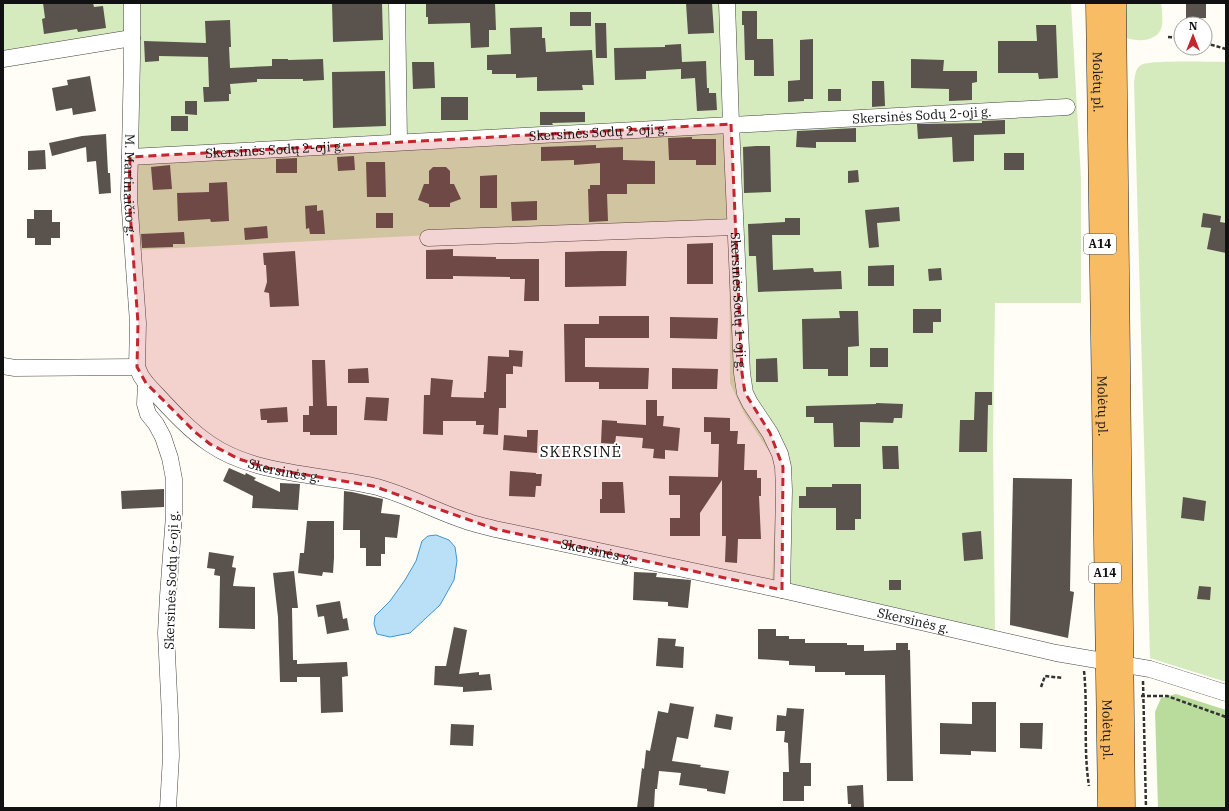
<svg xmlns="http://www.w3.org/2000/svg" width="1229" height="811" font-family="'IBM Plex Serif',serif">
<rect width="100%" height="100%" fill="#fffdf5"/>
<path fill="#d5ebbd" d="M3,3H1071L1081,179V303H995L993,439L995,633L772,583L777,470L772,456L744,413L730,383L729,220L136,250L137,45L3,68Z
M1122,3H1161C1162,10 1163,19 1162,26C1158,42 1139,42 1126,38Z
M1226,62V682L1150,658L1134,82C1135,76 1135,69 1141,65C1149,60 1213,62 1226,62Z"/>
<path fill="#b9dc9c" d="M1176,694L1226,710V808H1158L1155,712L1161,698Z"/>
<path fill="#b9e0f7" stroke="#3f96cf" d="M436,535L449,540L455,547L457,561L454,580L440,605L410,633L390,637L377,634L374,624L375,616L390,601L405,580L416,561L422,541L428,536Z"/>
<path fill="#5a524d" d="M43,3H93L94,7L103,6L106,28L78,32L77,29L44,34L42,19L45,18Z
M332,3H382L383,40L333,42Z
M426,3H495L496,30H489V47L471,48L470,23L428,24V17H426Z
M686,3H712L714,33L688,34Z
M1186,3H1206V18L1186,19Z
M742,11H757V39H773L774,76H754V60H745L744,25H742Z
M570,12H591V26H570Z
M230,20L231,47H229L230,68L272,66V59H288V60L323,59L324,80L303,81V79H257V82L230,84L231,94H229V101L204,102L203,87H209L208,57L159,56V61L145,62L144,41L206,43L205,21Z
M595,23H606L607,58H596Z
M1036,25H1056L1058,78L1039,79L1038,73H998V41H1037Z
M542,27V38H545L546,52L592,50L594,85H582L583,90L537,91V77L516,78V74H492V70H487V55L511,54L510,28Z
M813,39V99H804V101L788,102V81L800,80V40Z
M681,44L682,62L706,61L707,88H709V93H716L717,110L697,111L695,78L681,79V69L646,71V79L615,80L614,48L665,47V45Z
M911,59L944,60L943,71H977V82L972,83V100L949,101V89L911,88Z
M412,62H434L435,88L413,89Z
M385,71L386,126L333,128L332,72Z
M90,76L96,111L73,115L72,108L56,111L52,88L68,85L67,80Z
M872,81H884L885,106L872,107Z
M828,89H841V101H828Z
M441,97H468V120H441Z
M185,101H197V115L185,114Z
M540,112H585V122L552,123L553,125H540Z
M171,116H188V131H171Z
M1005,120V134L974,135V161L953,162L952,137L918,139L917,124L982,123V121Z
M856,128V142H816V148L796,147L797,131Z
M106,134L108,173H110L111,193L99,194L96,161L87,162L86,147L52,156L49,143L82,136Z
M692,137V139H716V165H696V160H669L668,138Z
M596,145V148L623,147V160L655,161V184H627V194H607L608,221L589,222L588,189H590V185H600V163L574,165V160L541,161V147Z
M756,146H770L771,192L744,193L743,147Z
M45,150L46,169L28,170V151Z
M1004,153H1024V170H1004Z
M354,156L355,170L338,171L337,157Z
M297,158V173H276V159Z
M366,162H385L386,197H367Z
M170,165L172,189L153,190L151,167Z
M433,167H446L450,171V184H454L461,199L450,203V207H429V204L418,200L424,184H429V171Z
M858,170L859,182L848,183V171Z
M497,175V208H480V176Z
M227,182L229,221L211,222L210,219L178,221L177,193L209,192V183Z
M537,201V220L512,221L511,202Z
M317,205V211L323,210L325,234H310L309,228L306,229L305,206Z
M899,207L900,221L877,223L879,247L869,248L865,210Z
M34,210H52V222H60V238H51V245H35V238H27V219H34Z
M376,213H393V228H376Z
M1203,213L1221,216L1220,222L1226,223V253L1207,249L1211,228L1201,227Z
M785,218H800V235H772L773,270L813,268L814,272L841,271L842,289L758,292L756,256H749L748,224L785,222Z
M267,226L268,238L245,240L244,228Z
M184,232L185,244H173V247L142,248L141,234Z
M713,243V284H687V244Z
M453,249V256L496,257V259H539V301H524L525,279H510V277L453,276V279H426V250Z
M295,251L299,306L270,307L269,293L264,292L267,282L266,265H264L263,253Z
M602,251H627L626,286L565,287V252Z
M894,265V286H868V266Z
M941,268L942,280L929,281L928,269Z
M913,309H941V322H933V333H913Z
M839,311H858L859,346L848,347V376H828V369H803L802,319L840,318Z
M599,316H649V338H585V367L649,368L648,389H599V382H565L564,324H599Z
M670,317L718,318L717,339L670,338Z
M870,348H888V367H870Z
M509,350L523,351L522,367L513,366V374H506V408H499L498,435L483,434L484,425H476V421H443V435L423,434L424,395H430L431,378L453,380L451,397L484,398V392H486L488,356L509,357Z
M777,358L778,382H756V359Z
M312,360H325L327,406H337V435H310V432H303V415H309V406H313Z
M368,368L369,383H348V369Z
M672,368L718,369L717,389H672Z
M975,392H992V405H988L987,452H959L960,420H974Z
M366,397L389,398L387,421L364,420Z
M646,400H657V416H664L663,426L680,428L678,451L665,450V459L653,458L654,449L642,448L643,438L616,436L615,444L601,443L602,420L617,421V423L646,425Z
M876,403L903,404L902,418H894L893,423L860,422V447H834L833,423H814V417H806V406L876,404Z
M287,407L288,422L267,423V420H261L260,409Z
M704,417L730,418V431H738L737,444H745L744,470H757V478H761V496H759L761,539H738L737,563L725,562L726,536H722V480L700,513V536H670V518H680V495H669V476L718,477L719,444H711V432H704Z
M527,430H538L537,453L503,450L504,435L527,437Z
M882,446H898L899,469H883Z
M229,468L245,475L246,473L256,478L254,480L280,492V483L300,484L298,510L252,508L253,496L223,481Z
M510,471L536,473V474H542L541,486H536L535,497L509,496Z
M1013,478L1072,479L1070,591L1074,592L1068,638L1010,625Z
M602,482H623L625,513H600V499H602Z
M832,484H861V519H855V530H836V508H799V496H806V487H832Z
M164,489V507L122,509L121,491Z
M344,491L352,492L383,499L381,513L400,515L397,538L385,537V554H381V566H366V548H360V530H343Z
M1183,497L1206,501L1204,521L1181,518Z
M307,521H334V558L333,573L323,572L322,576L298,573L300,553H304Z
M981,531L983,559L964,561L962,533Z
M209,552L234,556L232,567L236,568L233,586L255,587V629L219,628L220,576L214,575L215,569L207,568Z
M294,571L298,608H292L293,660H297V664L347,662L348,676L342,677L343,712L321,713L320,677H297V682H280L278,617L273,573Z
M634,572L657,573L656,577L691,580L688,608L668,606V602L633,600Z
M889,580H901V590H889Z
M1199,586L1211,587L1210,600L1197,599Z
M340,601L343,619L347,618L349,630L327,634L324,616L318,617L316,605Z
M454,627L467,630L459,674L479,672V675L490,674L492,690L463,692V687L434,685L435,666H446Z
M758,629H776V636H789V639H805V643H847V645H864V651L896,650V643H908V650H910L913,781H887L885,675H845V672H815V666L789,665V661L758,659Z
M658,638L676,639L675,646L684,647L683,668L656,666Z
M972,702H996V752L971,751V755L940,754V723L972,724Z
M670,703L694,707L688,739L677,737L672,761L701,765L700,767L729,771L725,794L707,791V789L679,785L681,773L659,771L657,789H655L654,808H637L642,768L644,769L646,750L650,751L658,711L668,713Z
M787,708L804,709L800,763H811V786H804V801H783V772H789L788,743L784,742L785,731H776L777,715L786,716Z
M716,714L733,717L731,730L714,727Z
M1020,723H1043L1042,749L1020,748Z
M451,724L474,725L473,746L450,745Z
M863,785L864,808H851V804H848L847,786Z"/>
<g fill="none" stroke-linecap="round" stroke-linejoin="round">
<g stroke="#444" stroke-width="17">
<g id="minor">
<path id="s1" d="M132,3V59L129,197L138,323L137,367L141,376L146,383C166,404 186,428 210,444C255,475 320,474 373,486C407,494 436,512 469,522C478,525 487,527 495,529L782,590L1056,653L1150,669L1226,693"/>
<path d="M397,3L399,141"/>
<path id="s2" d="M727,3L731,124L742,373L745,393L750,403L770,433L780,454L783,467L784,490L782,590"/>
<path d="M3,59L132,38"/>
<path id="s3" d="M130,157L1067,107"/>
<path d="M428,238L735,227"/>
<path d="M3,366L15,368L137,367"/>
<path d="M146,383L145,404L148,414L156,424L163,437L170,458L174,479V515L168,596L166,633L170,716L171,756L168,808"/>
</g>
</g>
<g stroke="#222" stroke-width="23">
<g id="trunk">
<path id="s4" d="M1097,3L1109,808"/>
<path d="M1115,3L1124,808"/>
</g>
</g>
<path stroke="#333" stroke-width="2.5" stroke-dasharray="4 2" stroke-linecap="butt" d="M1168,37L1181,38
M1205,43L1226,49
M1084,671C1088,709 1083,748 1089,786
M1143,681L1146,808
M1041,687L1045,676L1063,678
M1141,696H1167L1226,717"/>
<use href="#minor" stroke="#fff" stroke-width="16"/>
<use href="#trunk" stroke="#f7bc64" stroke-width="22"/>
</g>
<path fill="#c4262e" fill-opacity="0.2" stroke="#c4262e" stroke-width="3" stroke-dasharray="8 5" stroke-linejoin="round" d="M731,124L742,373L745,393L770,433L783,467L782,590L495,529L373,486L271,469L239,459L210,444L195,432L146,383L137,367L138,323L129,197L130,157Z"/>
<g text-anchor="middle" stroke-width="4" stroke-linejoin="round" paint-order="stroke">
<g fill="#fff" stroke="#585858" stroke-width="1">
<rect x="1084" y="234" width="32" height="20" rx="3"/>
<rect x="1089" y="563" width="32" height="20" rx="3"/>
</g>
<g font-size="12" font-weight="bold" fill="#111">
<text x="1100" y="248">A14</text>
<text x="1105" y="577">A14</text>
</g>
<g font-size="13" fill="#111" stroke="#fff">
<text dy="5" stroke="none"><textPath href="#s4" startOffset="79">Molėtų pl.</textPath></text>
<text dy="5" stroke="none"><textPath href="#s3" startOffset="793">Skersinės Sodų 2-oji g.</textPath></text>
<text dy="5" stroke="none"><textPath href="#s3" startOffset="469">Skersinės Sodų 2-oji g.</textPath></text>
<text dy="5" stroke="none"><textPath href="#s3" startOffset="145">Skersinės Sodų 2-oji g.</textPath></text>
<text dy="5" stroke="none"><textPath href="#s1" startOffset="182">M. Martinaičio g.</textPath></text>
<text dy="5" stroke="none"><textPath href="#s2" startOffset="299">Skersinės Sodų 1-oji g.</textPath></text>
<text dy="5" stroke="none"><textPath href="#s4" startOffset="403">Molėtų pl.</textPath></text>
<text dy="5" stroke="none"><textPath href="#s1" startOffset="551">Skersinės g.</textPath></text>
<text dy="5" stroke="none"><textPath href="#s1" startOffset="875">Skersinės g.</textPath></text>
<text transform="translate(171 580) rotate(-88)" y="5">Skersinės Sodų 6-oji g.</text>
<text dy="5" stroke="none"><textPath href="#s1" startOffset="1199">Skersinės g.</textPath></text>
<text dy="5" stroke="none"><textPath href="#s4" startOffset="727">Molėtų pl.</textPath></text>
</g>
<g font-size="15" letter-spacing="1" fill="#111" stroke="#fff">
<text x="581" y="457">SKERSINĖ</text>
</g>
</g>
<rect width="1229" height="811" fill="none" stroke="#111111" stroke-width="8"/>
<g transform="translate(1193 36)"><circle r="19" fill="#ffffff" stroke="#a0a0a0"/>
<path d="M0-3L7 15L0 10L-7 15Z" fill="#c4262e"/>
<text y="-6" font-size="11" font-weight="bold" text-anchor="middle" fill="#111111">N</text>
</g>
</svg>
